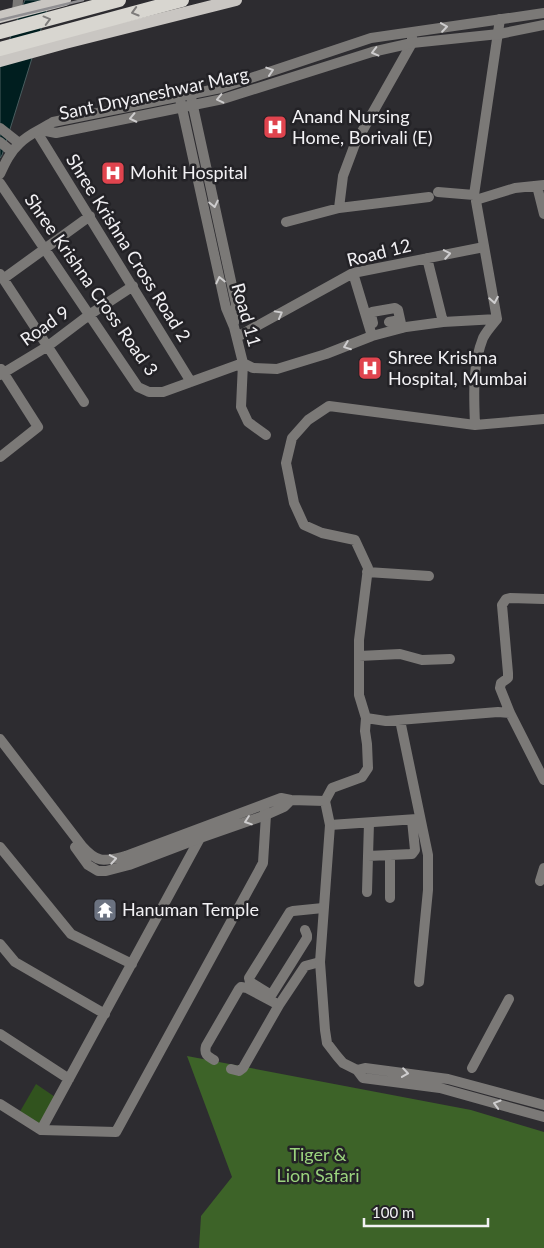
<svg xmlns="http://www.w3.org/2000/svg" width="544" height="1248" font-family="Lato,sans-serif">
<rect width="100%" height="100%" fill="#2d2c30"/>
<path fill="#31531e" d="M36,1084L58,1099L41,1130L18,1115Z"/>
<path fill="#3d6328" d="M187,1056L471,1110L544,1132V1248H199L201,1216L232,1177Z"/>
<path fill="#001e1f" stroke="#495d5f" d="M25,0H50L2,155L0,158V64Z"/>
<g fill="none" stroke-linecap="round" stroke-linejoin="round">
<path stroke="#7b7977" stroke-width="10" d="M17,12L18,0
M191,97L236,304L234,323
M180,99L226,308L234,327L243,363L241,407L248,422L266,435
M37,132L191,382
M0,183L138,387L149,392H163L243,363
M537,186L544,214
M438,192L474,195L500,19
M339,208L343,176L355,144L412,43V37
M286,222L339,208L429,197
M427,258L443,322
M353,273L372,336
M0,274L84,402
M3,279L90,216
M389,322L400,320
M373,323L371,314L372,312L395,308L398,310L402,328
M237,337L353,273L484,247
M243,363L253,368L277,369L326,354L372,336L406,327L443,322L497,319
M0,375L48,346L89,315L133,286
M475,425C474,396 472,366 483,338C486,332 492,325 497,319L476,201L479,199L515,188L544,185
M0,457L38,427L1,369
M367,572L429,576
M544,599L510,598L506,599L502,605L508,673V678L501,683L500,688L510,713L544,780
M359,656L400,654L422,660L450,659
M510,713L498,712L386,721L366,718L359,695V640L368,568L355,540L322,533L304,525L294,503L286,463L292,438L308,420L329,406L475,425L544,419
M400,720L428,855V890L419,982
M325,801L332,788L362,777L368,768L367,744L365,731L366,718
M369,823L368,856L412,854L415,850L412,820
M330,825L417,819
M0,847L71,934L132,964
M390,855V898
M540,881L544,868
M367,892L368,856
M305,930L307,935V938L272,994L268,993L250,982L249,978L290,912L293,911L323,908
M0,944L15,962L105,1014
M0,1034L69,1079
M214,1060C207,1056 204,1054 206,1046L239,989L241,987L247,988L279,1005
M472,1068L509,999
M231,1069L239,1071L243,1068L279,1005L305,966L320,962
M0,1104L41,1130L116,1132L263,863L266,815L264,807
M41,1130L200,838V834"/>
<path stroke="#7b7977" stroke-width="10" d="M0,128L19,143
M41,130L56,133L223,99L372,52L412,43L499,34L544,25
M0,142L12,152
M0,174C5,163 10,152 19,144C28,134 42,129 53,122L221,88L371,38L544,13
M0,739L82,846C98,864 104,861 126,856L281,798L291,800L325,801L330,825L320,962L325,1030L327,1043L337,1056L343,1063L357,1070L363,1078L440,1088L544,1117
M75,847L88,865L98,871H106L129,865L200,838L266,815L284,807L291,800
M357,1070L365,1068L448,1079L544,1105"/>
<path stroke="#c9c6c2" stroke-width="12" d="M0,17L65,0
M0,61L65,43L236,0"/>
<path stroke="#d8d6d0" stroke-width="14" d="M0,32L119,0
M0,49L182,0"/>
<path stroke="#908f92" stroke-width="2.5" d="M0,20L83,0"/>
</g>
<defs><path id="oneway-chevron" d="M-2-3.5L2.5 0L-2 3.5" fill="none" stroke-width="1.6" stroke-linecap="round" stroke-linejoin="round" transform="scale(1.25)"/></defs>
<g stroke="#7e7c7b">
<use href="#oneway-chevron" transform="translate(135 12) rotate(164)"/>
<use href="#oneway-chevron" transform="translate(47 20) rotate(-15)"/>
</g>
<g stroke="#cecdce">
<use href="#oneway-chevron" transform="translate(444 27) rotate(-8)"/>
<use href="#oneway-chevron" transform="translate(375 52) rotate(166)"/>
<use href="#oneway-chevron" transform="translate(270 71) rotate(-18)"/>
<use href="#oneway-chevron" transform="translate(220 99) rotate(167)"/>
<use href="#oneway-chevron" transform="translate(133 118) rotate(168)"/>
<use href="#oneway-chevron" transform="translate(214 204) rotate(78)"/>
<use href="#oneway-chevron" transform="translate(447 254) rotate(-10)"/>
<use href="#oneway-chevron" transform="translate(220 280) rotate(-103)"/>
<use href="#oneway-chevron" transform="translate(494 300) rotate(80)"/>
<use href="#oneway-chevron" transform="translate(279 314) rotate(-29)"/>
<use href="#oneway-chevron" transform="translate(347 346) rotate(159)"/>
<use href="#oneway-chevron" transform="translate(248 821) rotate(161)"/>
<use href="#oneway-chevron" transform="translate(113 859) rotate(-10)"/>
<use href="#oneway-chevron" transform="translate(405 1073) rotate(8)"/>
<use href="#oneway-chevron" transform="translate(497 1104) rotate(-164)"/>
</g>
<defs>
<g id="hospital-square" transform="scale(1.25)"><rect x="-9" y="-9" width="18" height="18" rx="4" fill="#e0444e" stroke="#232226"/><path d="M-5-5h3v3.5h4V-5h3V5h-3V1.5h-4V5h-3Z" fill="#fff"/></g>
<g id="temple-square" transform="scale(1.25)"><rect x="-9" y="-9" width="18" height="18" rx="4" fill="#6b7280" stroke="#232226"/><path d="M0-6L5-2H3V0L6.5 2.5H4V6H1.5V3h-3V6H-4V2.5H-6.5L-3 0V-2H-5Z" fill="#fff"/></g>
</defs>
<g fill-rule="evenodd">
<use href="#hospital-square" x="275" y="127"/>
<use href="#hospital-square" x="113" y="173"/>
<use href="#hospital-square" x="370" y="368"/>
<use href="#temple-square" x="105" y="910"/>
</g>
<g text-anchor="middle" stroke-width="5" stroke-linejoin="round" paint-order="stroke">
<g font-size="18" fill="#f2f1f4" stroke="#232226">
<text transform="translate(154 94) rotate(-12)" y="6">Sant Dnyaneshwar Marg</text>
<text transform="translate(128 248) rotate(58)" y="6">Shree Krishna Cross Road 2</text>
<text transform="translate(379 253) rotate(-14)" y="6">Road 12</text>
<text transform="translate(91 285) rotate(55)" y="6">Shree Krishna Cross Road 3</text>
<text transform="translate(246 315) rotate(74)" y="6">Road 11</text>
<text transform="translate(45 326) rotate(-35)" y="6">Road 9</text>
</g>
<g font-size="18" fill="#f2f1f4" stroke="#232226" text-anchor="start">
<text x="292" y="123">Anand Nursing<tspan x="292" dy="21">Home, Borivali (E)</tspan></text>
<text x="130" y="179">Mohit Hospital</text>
<text x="388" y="364">Shree Krishna<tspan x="388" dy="21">Hospital, Mumbai</tspan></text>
<text x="122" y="916">Hanuman Temple</text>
</g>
<g font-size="18" fill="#9bd37e" stroke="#232226">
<text x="318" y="1161">Tiger &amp;<tspan x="318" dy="21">Lion Safari</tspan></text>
</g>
</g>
<path d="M364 1218v8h124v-8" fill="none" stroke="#f2f1f4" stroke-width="2.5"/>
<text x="372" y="1218" font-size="15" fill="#f2f1f4" stroke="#232226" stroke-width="4" paint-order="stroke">100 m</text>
</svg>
